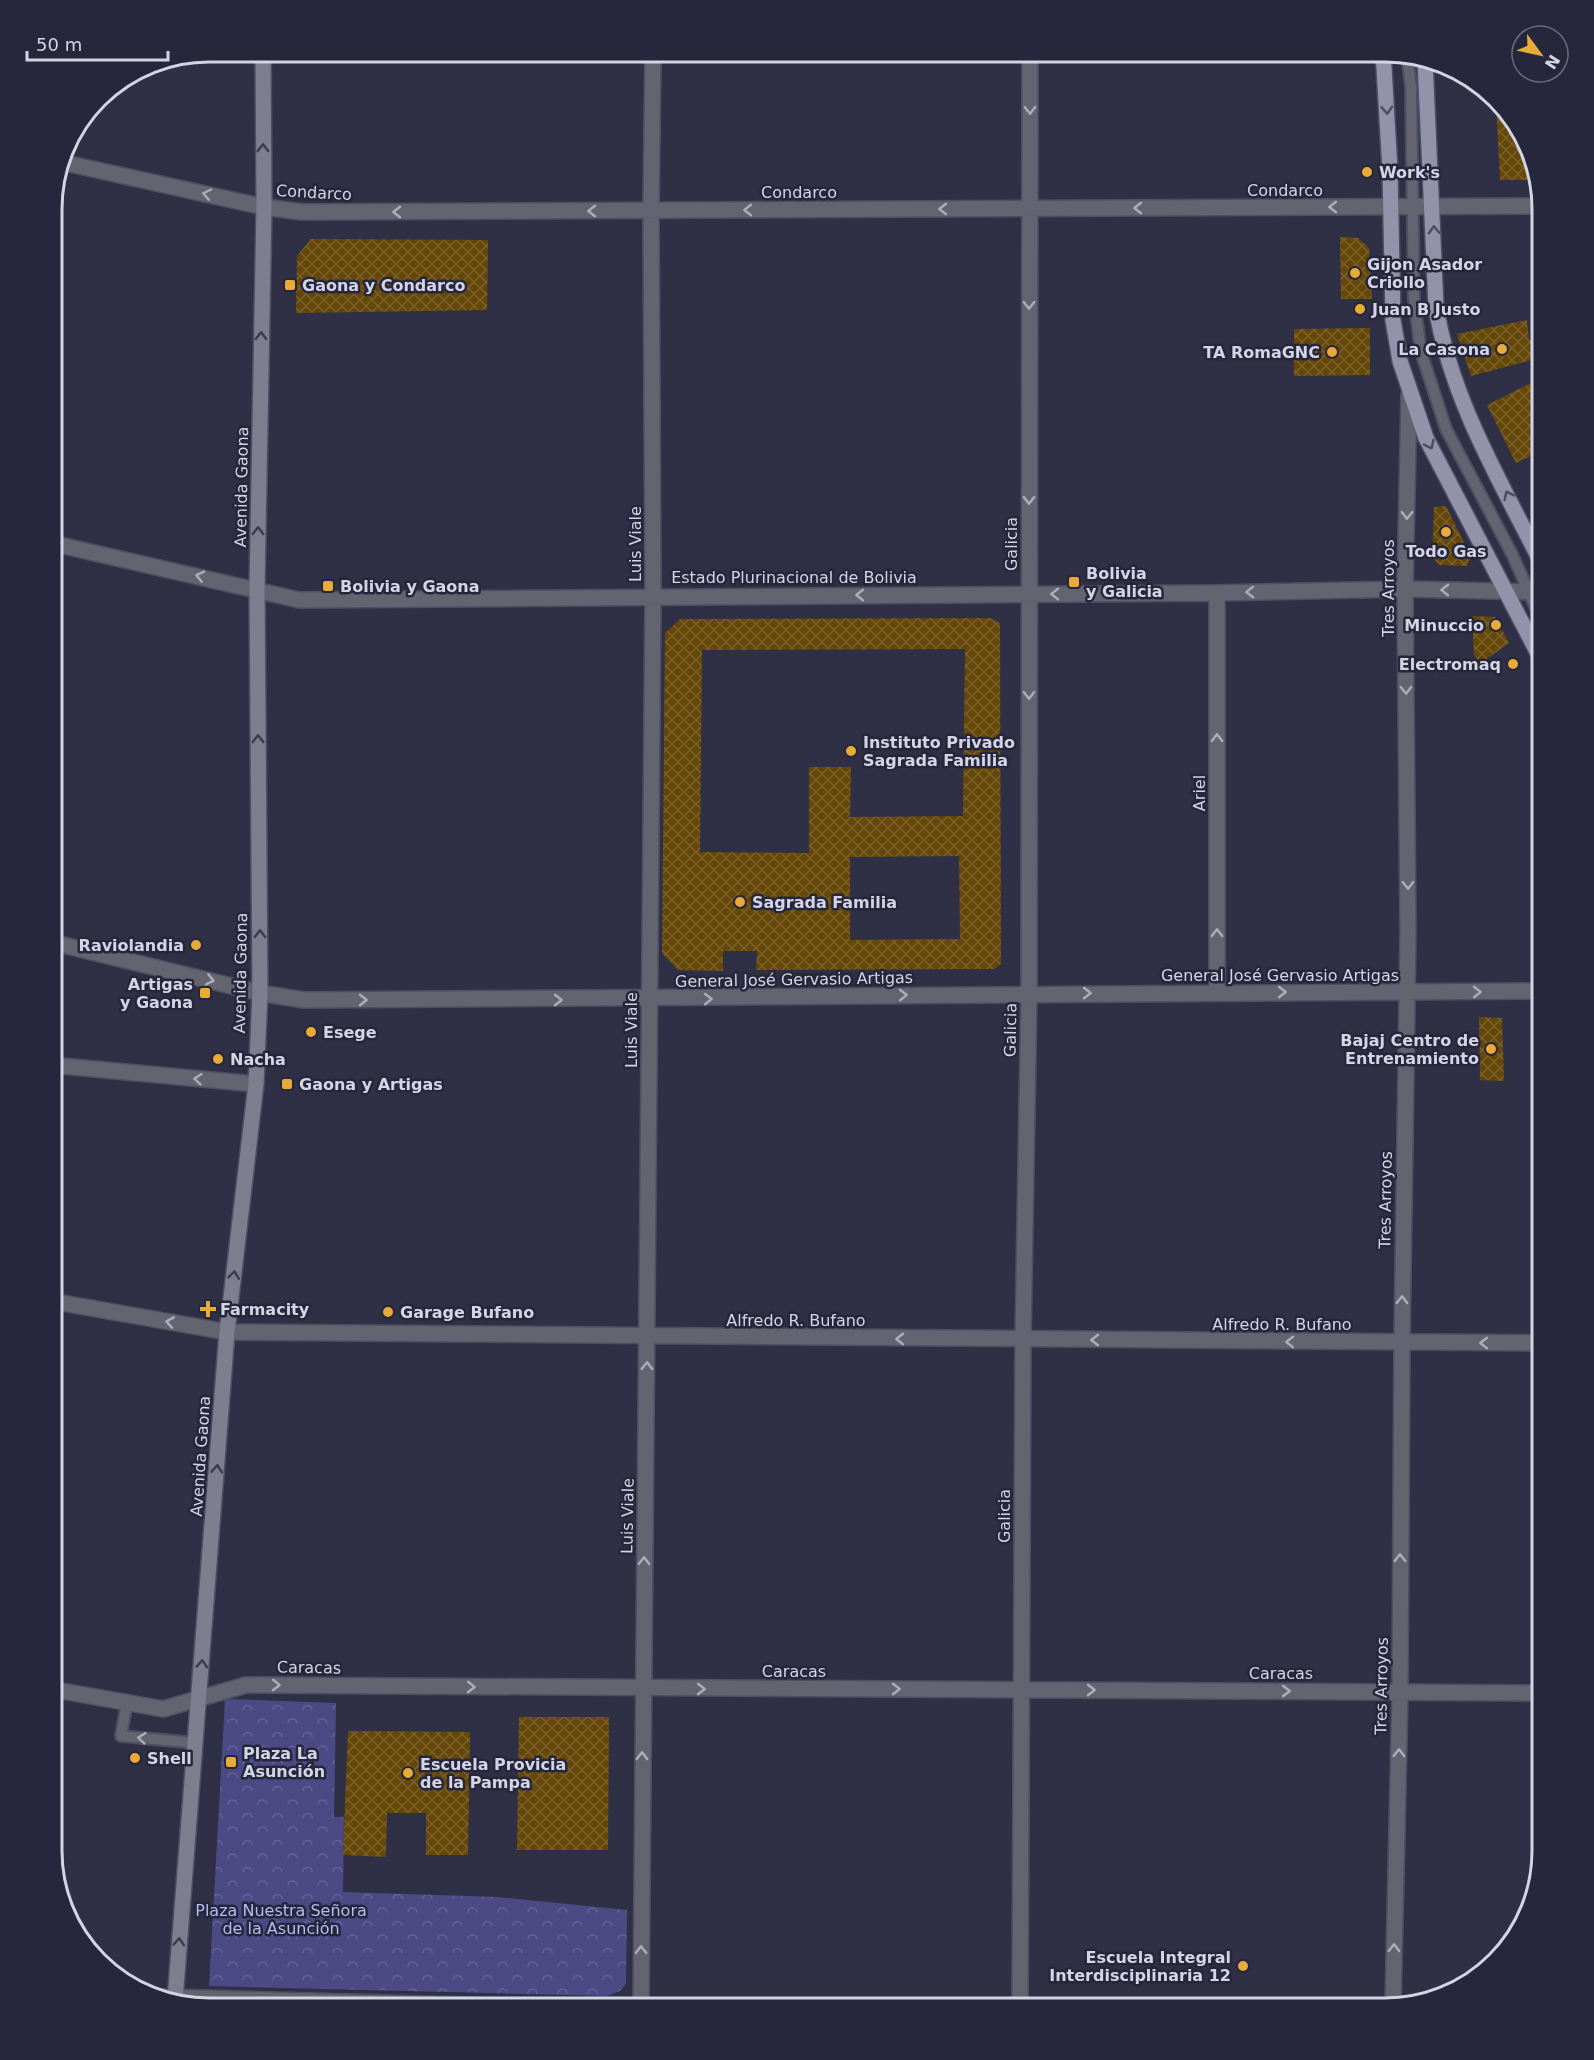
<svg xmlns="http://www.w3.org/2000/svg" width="1594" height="2060" font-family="'DejaVu Sans',sans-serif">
<defs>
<pattern id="park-crowns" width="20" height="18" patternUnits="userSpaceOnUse" patternTransform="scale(1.5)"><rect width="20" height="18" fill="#4b4a85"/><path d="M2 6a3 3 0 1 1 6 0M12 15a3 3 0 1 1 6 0" fill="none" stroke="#646396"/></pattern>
<pattern id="building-cross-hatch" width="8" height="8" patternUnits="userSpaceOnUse" patternTransform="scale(1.5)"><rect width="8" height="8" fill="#654708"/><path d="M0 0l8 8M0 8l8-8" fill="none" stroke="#7a612c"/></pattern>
</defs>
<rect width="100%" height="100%" fill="#2f3046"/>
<path fill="url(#park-crowns)" d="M225,1699L336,1703L334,1817H344L343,1892L498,1897L627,1910L626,1984L620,1991L607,1996L209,1986Z"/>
<path fill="url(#building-cross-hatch)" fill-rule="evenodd" d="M1496,102L1517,121L1534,180H1500Z
M1340,237L1358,238L1369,248L1372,299H1341Z
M311,239L488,240L487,310L296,313L297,256Z
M1527,320L1529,340L1543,336V357L1471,376L1457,334Z
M1370,328V375L1294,376V329Z
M1543,377V450L1516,463L1487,405Z
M1446,506L1471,557L1467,566L1440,565L1432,558L1434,507Z
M1472,616L1495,617L1509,643L1481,663L1474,656Z
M990,618L1000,623L1001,964L994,969L756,970L757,951H723V971L678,970L662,953L665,633L680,619ZM965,649L963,816L850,817L851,767H809V853L700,852L702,650ZM959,856L960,939L850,940V857Z
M1479,1017L1502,1018L1504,1081L1480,1080Z
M519,1717H609L608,1850H517Z
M348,1731L470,1732L468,1855H426V1813H387L386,1857L343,1855Z"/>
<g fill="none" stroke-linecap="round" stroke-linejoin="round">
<g stroke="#4d4e62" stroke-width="14">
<path id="service" d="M1407,55L1411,87L1414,300L1421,352L1446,429L1512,554L1543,624
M127,1702L121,1736L196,1743"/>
</g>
<g stroke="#4d4e62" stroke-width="18">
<path id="minor" d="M61,162L264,207L302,212L1542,206
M51,543L299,600L1217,593L1405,589L1543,592
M51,942L260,993L304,1000L1543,991
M1217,992V593
M51,1065L256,1084
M51,1301L227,1332L1543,1343
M51,1689L163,1709L246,1685L1543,1693
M1393,2007L1400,1692L1402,1342L1408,932L1405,589L1409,394
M641,2009L653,595L651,211L653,51
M1020,2009L1023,1340L1029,993L1030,51"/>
</g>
<g stroke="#4d4e62" stroke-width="18">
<path id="tertiary" d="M165,1997L608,2009"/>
</g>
<g stroke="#4d4e62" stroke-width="18">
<path id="secondary" d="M175,2000L227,1332L256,1084L260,993L257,589L264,207L263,51"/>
</g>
<g stroke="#4d4e62" stroke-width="18">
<path id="primary" d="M1383,51L1390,170L1393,320L1400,361L1426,438L1543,663
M1425,60L1436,307C1451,400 1502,484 1543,566"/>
</g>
<use href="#service" stroke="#63646f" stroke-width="10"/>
<use href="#minor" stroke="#63646f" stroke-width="15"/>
<use href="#tertiary" stroke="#63646f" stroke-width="15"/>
<use href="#secondary" stroke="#7d7f90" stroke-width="15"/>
<use href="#primary" stroke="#9293aa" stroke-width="15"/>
</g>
<defs><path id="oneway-chevron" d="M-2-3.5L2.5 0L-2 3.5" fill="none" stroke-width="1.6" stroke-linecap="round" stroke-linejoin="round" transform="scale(1.5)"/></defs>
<g stroke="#acadbb">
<use href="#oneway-chevron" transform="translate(1030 110) rotate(90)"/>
<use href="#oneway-chevron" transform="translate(207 194) rotate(-168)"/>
<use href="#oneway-chevron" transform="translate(1333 207) rotate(180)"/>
<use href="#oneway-chevron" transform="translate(1138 208) rotate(180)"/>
<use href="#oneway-chevron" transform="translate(943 209) rotate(180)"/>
<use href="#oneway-chevron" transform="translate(748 210) rotate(180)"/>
<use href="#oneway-chevron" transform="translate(592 211) rotate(180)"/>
<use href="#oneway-chevron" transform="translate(397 212) rotate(180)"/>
<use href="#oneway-chevron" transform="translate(1029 305) rotate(90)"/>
<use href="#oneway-chevron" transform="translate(1029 500) rotate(90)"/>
<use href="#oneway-chevron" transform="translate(1407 515) rotate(91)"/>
<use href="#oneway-chevron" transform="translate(200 576) rotate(-167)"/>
<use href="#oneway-chevron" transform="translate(1445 590) rotate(-179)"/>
<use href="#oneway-chevron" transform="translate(1250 592) rotate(179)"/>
<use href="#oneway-chevron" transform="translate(1055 594) rotate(180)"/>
<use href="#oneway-chevron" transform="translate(860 595) rotate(180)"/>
<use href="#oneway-chevron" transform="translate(1406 690) rotate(89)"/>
<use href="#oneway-chevron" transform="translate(1029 695) rotate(90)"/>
<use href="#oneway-chevron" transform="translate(1217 738) rotate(-90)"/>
<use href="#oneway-chevron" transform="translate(1408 885) rotate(89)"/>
<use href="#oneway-chevron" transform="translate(1217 933) rotate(-90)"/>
<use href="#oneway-chevron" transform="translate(210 980) rotate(14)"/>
<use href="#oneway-chevron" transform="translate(1282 992)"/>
<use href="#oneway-chevron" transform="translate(1477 992) rotate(-1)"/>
<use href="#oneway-chevron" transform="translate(1087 993)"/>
<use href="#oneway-chevron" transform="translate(903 995) rotate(-1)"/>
<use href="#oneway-chevron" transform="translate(708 999) rotate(-1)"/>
<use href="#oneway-chevron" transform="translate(363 1000)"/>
<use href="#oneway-chevron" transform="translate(558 1000)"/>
<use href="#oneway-chevron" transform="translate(198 1079) rotate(-175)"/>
<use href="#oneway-chevron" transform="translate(1402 1300) rotate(-89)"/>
<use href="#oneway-chevron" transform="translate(170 1322) rotate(-170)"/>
<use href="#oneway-chevron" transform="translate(900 1339) rotate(-180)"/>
<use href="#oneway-chevron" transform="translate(1095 1340) rotate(-180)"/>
<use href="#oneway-chevron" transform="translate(1290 1342) rotate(-180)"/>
<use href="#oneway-chevron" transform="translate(1484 1343) rotate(-180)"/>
<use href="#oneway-chevron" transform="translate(647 1366) rotate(-89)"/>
<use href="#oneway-chevron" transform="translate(1400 1558) rotate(-90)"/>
<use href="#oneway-chevron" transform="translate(644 1561) rotate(-89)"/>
<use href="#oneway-chevron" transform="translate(276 1685) rotate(1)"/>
<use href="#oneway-chevron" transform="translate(471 1687) rotate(1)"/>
<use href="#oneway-chevron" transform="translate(701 1689)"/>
<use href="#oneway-chevron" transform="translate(896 1689)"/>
<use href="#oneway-chevron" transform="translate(1091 1690)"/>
<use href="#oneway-chevron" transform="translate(1286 1691)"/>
<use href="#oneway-chevron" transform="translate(142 1738) rotate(-174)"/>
<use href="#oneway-chevron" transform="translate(1399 1753) rotate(-89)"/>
<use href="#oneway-chevron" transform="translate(642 1756) rotate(-90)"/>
<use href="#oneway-chevron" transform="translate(1394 1948) rotate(-89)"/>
<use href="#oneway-chevron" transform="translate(641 1950) rotate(-90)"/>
</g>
<g stroke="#4c4c62">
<use href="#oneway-chevron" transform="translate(1387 110) rotate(87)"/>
<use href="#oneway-chevron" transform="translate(1434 230) rotate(-92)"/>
<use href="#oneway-chevron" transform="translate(1430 445) rotate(64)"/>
<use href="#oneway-chevron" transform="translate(1508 495) rotate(-116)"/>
</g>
<g stroke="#3c3c51">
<use href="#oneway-chevron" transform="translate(263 148) rotate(-90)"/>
<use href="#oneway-chevron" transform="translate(261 336) rotate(-89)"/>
<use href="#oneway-chevron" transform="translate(258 531) rotate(-89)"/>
<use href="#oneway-chevron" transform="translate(258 739) rotate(-90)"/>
<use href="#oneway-chevron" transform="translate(260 934) rotate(-90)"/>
<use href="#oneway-chevron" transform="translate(234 1275) rotate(-83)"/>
<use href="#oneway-chevron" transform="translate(217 1469) rotate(-86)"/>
<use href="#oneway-chevron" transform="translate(202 1664) rotate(-86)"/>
<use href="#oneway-chevron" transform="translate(179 1942) rotate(-86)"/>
</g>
<g fill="#e8ab37" stroke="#26263c" stroke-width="2">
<circle cx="1367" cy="172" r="6"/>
<circle cx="1355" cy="273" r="6"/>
<rect x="284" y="279" width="12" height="12" rx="3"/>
<circle cx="1360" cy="309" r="6"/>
<circle cx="1502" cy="349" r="6"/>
<circle cx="1332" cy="352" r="6"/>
<circle cx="1446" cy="532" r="6"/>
<rect x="1068" y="576" width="12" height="12" rx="3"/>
<rect x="322" y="580" width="12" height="12" rx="3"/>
<circle cx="1496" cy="625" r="6"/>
<circle cx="1513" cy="664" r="6"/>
<circle cx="851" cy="751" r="6"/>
<circle cx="740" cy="902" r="6"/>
<circle cx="196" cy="945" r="6"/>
<rect x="199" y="987" width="12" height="12" rx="3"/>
<circle cx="311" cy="1032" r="6"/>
<circle cx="1491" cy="1049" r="6"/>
<circle cx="218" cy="1059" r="6"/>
<rect x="281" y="1078" width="12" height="12" rx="3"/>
<path d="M205 1300h6v6h6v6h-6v6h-6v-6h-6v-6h6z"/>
<circle cx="388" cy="1312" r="6"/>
<circle cx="135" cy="1758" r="6"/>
<rect x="225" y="1756" width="12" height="12" rx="3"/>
<circle cx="408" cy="1773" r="6"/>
<circle cx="1243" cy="1966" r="6"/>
</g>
<g text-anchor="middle" stroke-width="5" stroke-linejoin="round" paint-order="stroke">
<g font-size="16" font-weight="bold" fill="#d4d5e4" stroke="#26263c" text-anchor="start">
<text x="1379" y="178">Work's</text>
<text x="1367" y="270">Gijon Asador<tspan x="1367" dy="18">Criollo</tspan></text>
<text x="302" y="291">Gaona y Condarco</text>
<text x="1372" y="315">Juan B Justo</text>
<text x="1490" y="355" text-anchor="end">La Casona</text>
<text x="1320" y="358" text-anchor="end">TA RomaGNC</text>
<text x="1446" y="557" text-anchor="middle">Todo Gas</text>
<text x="1086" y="579">Bolivia<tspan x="1086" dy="18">y Galicia</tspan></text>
<text x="340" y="592">Bolivia y Gaona</text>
<text x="1484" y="631" text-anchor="end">Minuccio</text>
<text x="1501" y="670" text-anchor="end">Electromaq</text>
<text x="863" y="748">Instituto Privado<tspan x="863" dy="18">Sagrada Familia</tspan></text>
<text x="752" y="908">Sagrada Familia</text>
<text x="184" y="951" text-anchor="end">Raviolandia</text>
<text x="193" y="990" text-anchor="end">Artigas<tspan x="193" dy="18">y Gaona</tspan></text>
<text x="323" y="1038">Esege</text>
<text x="1479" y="1046" text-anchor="end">Bajaj Centro de<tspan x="1479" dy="18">Entrenamiento</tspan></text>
<text x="230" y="1065">Nacha</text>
<text x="299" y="1090">Gaona y Artigas</text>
<text x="220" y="1315">Farmacity</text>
<text x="400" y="1318">Garage Bufano</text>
<text x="243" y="1759">Plaza La<tspan x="243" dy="18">Asunción</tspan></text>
<text x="147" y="1764">Shell</text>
<text x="420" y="1770">Escuela Provicia<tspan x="420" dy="18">de la Pampa</tspan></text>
<text x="1231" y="1963" text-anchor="end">Escuela Integral<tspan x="1231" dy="18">Interdisciplinaria 12</tspan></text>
</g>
<g font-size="16" fill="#d4d5e4" stroke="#26263c">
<text x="1285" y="196">Condarco</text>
<text transform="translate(314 192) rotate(3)" y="6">Condarco</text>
<text x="799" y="198">Condarco</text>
<text transform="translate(241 487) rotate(-89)" y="6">Avenida Gaona</text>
<text transform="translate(635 544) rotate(-90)" y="6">Luis Viale</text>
<text transform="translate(1011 544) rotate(-90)" y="6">Galicia</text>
<text x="794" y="583">Estado Plurinacional de Bolivia</text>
<text transform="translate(1388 588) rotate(-90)" y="6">Tres Arroyos</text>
<text transform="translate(1199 793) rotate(-90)" y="6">Ariel</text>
<text transform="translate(240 973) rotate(-89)" y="6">Avenida Gaona</text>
<text x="1280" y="981">General José Gervasio Artigas</text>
<text transform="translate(794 979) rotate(-1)" y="6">General José Gervasio Artigas</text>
<text transform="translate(631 1030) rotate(-90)" y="6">Luis Viale</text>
<text transform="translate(1010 1030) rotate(-89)" y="6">Galicia</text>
<text transform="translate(1385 1200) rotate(-89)" y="6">Tres Arroyos</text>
<text x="796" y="1326">Alfredo R. Bufano</text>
<text x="1282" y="1330">Alfredo R. Bufano</text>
<text transform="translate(200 1456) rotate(-86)" y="6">Avenida Gaona</text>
<text transform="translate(627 1516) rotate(-89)" y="6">Luis Viale</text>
<text transform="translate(1004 1516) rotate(-90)" y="6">Galicia</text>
<text transform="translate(309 1667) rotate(1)" y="6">Caracas</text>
<text x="794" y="1677">Caracas</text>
<text x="1281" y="1679">Caracas</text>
<text transform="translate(1381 1686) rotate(-89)" y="6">Tres Arroyos</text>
</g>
<g font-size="16" fill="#b7bbf4" stroke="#26263c">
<text x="281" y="1916">Plaza Nuestra Señora<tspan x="281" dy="18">de la Asunción</tspan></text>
</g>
</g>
<path d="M0 0H1594V2060H0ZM209 62H1385A147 147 0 0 1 1532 209V1851A147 147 0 0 1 1385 1998H209A147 147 0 0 1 62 1851V209A147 147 0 0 1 209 62Z" fill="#26263c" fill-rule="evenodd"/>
<path fill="none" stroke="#d4d5e4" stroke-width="3" d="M209 62H1385A147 147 0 0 1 1532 209V1851A147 147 0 0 1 1385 1998H209A147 147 0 0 1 62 1851V209A147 147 0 0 1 209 62Z"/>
<g transform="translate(1540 54) rotate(123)"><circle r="28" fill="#26263c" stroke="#6c6c7f" stroke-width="1.5"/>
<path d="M0-4.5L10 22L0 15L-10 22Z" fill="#e8ab37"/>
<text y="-9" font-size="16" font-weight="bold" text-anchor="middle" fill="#d4d5e4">N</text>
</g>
<path d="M27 51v9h141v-9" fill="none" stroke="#d4d5e4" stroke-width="3"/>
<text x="36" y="51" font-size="18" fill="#d4d5e4" stroke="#26263c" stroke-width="4.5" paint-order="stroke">50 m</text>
</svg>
